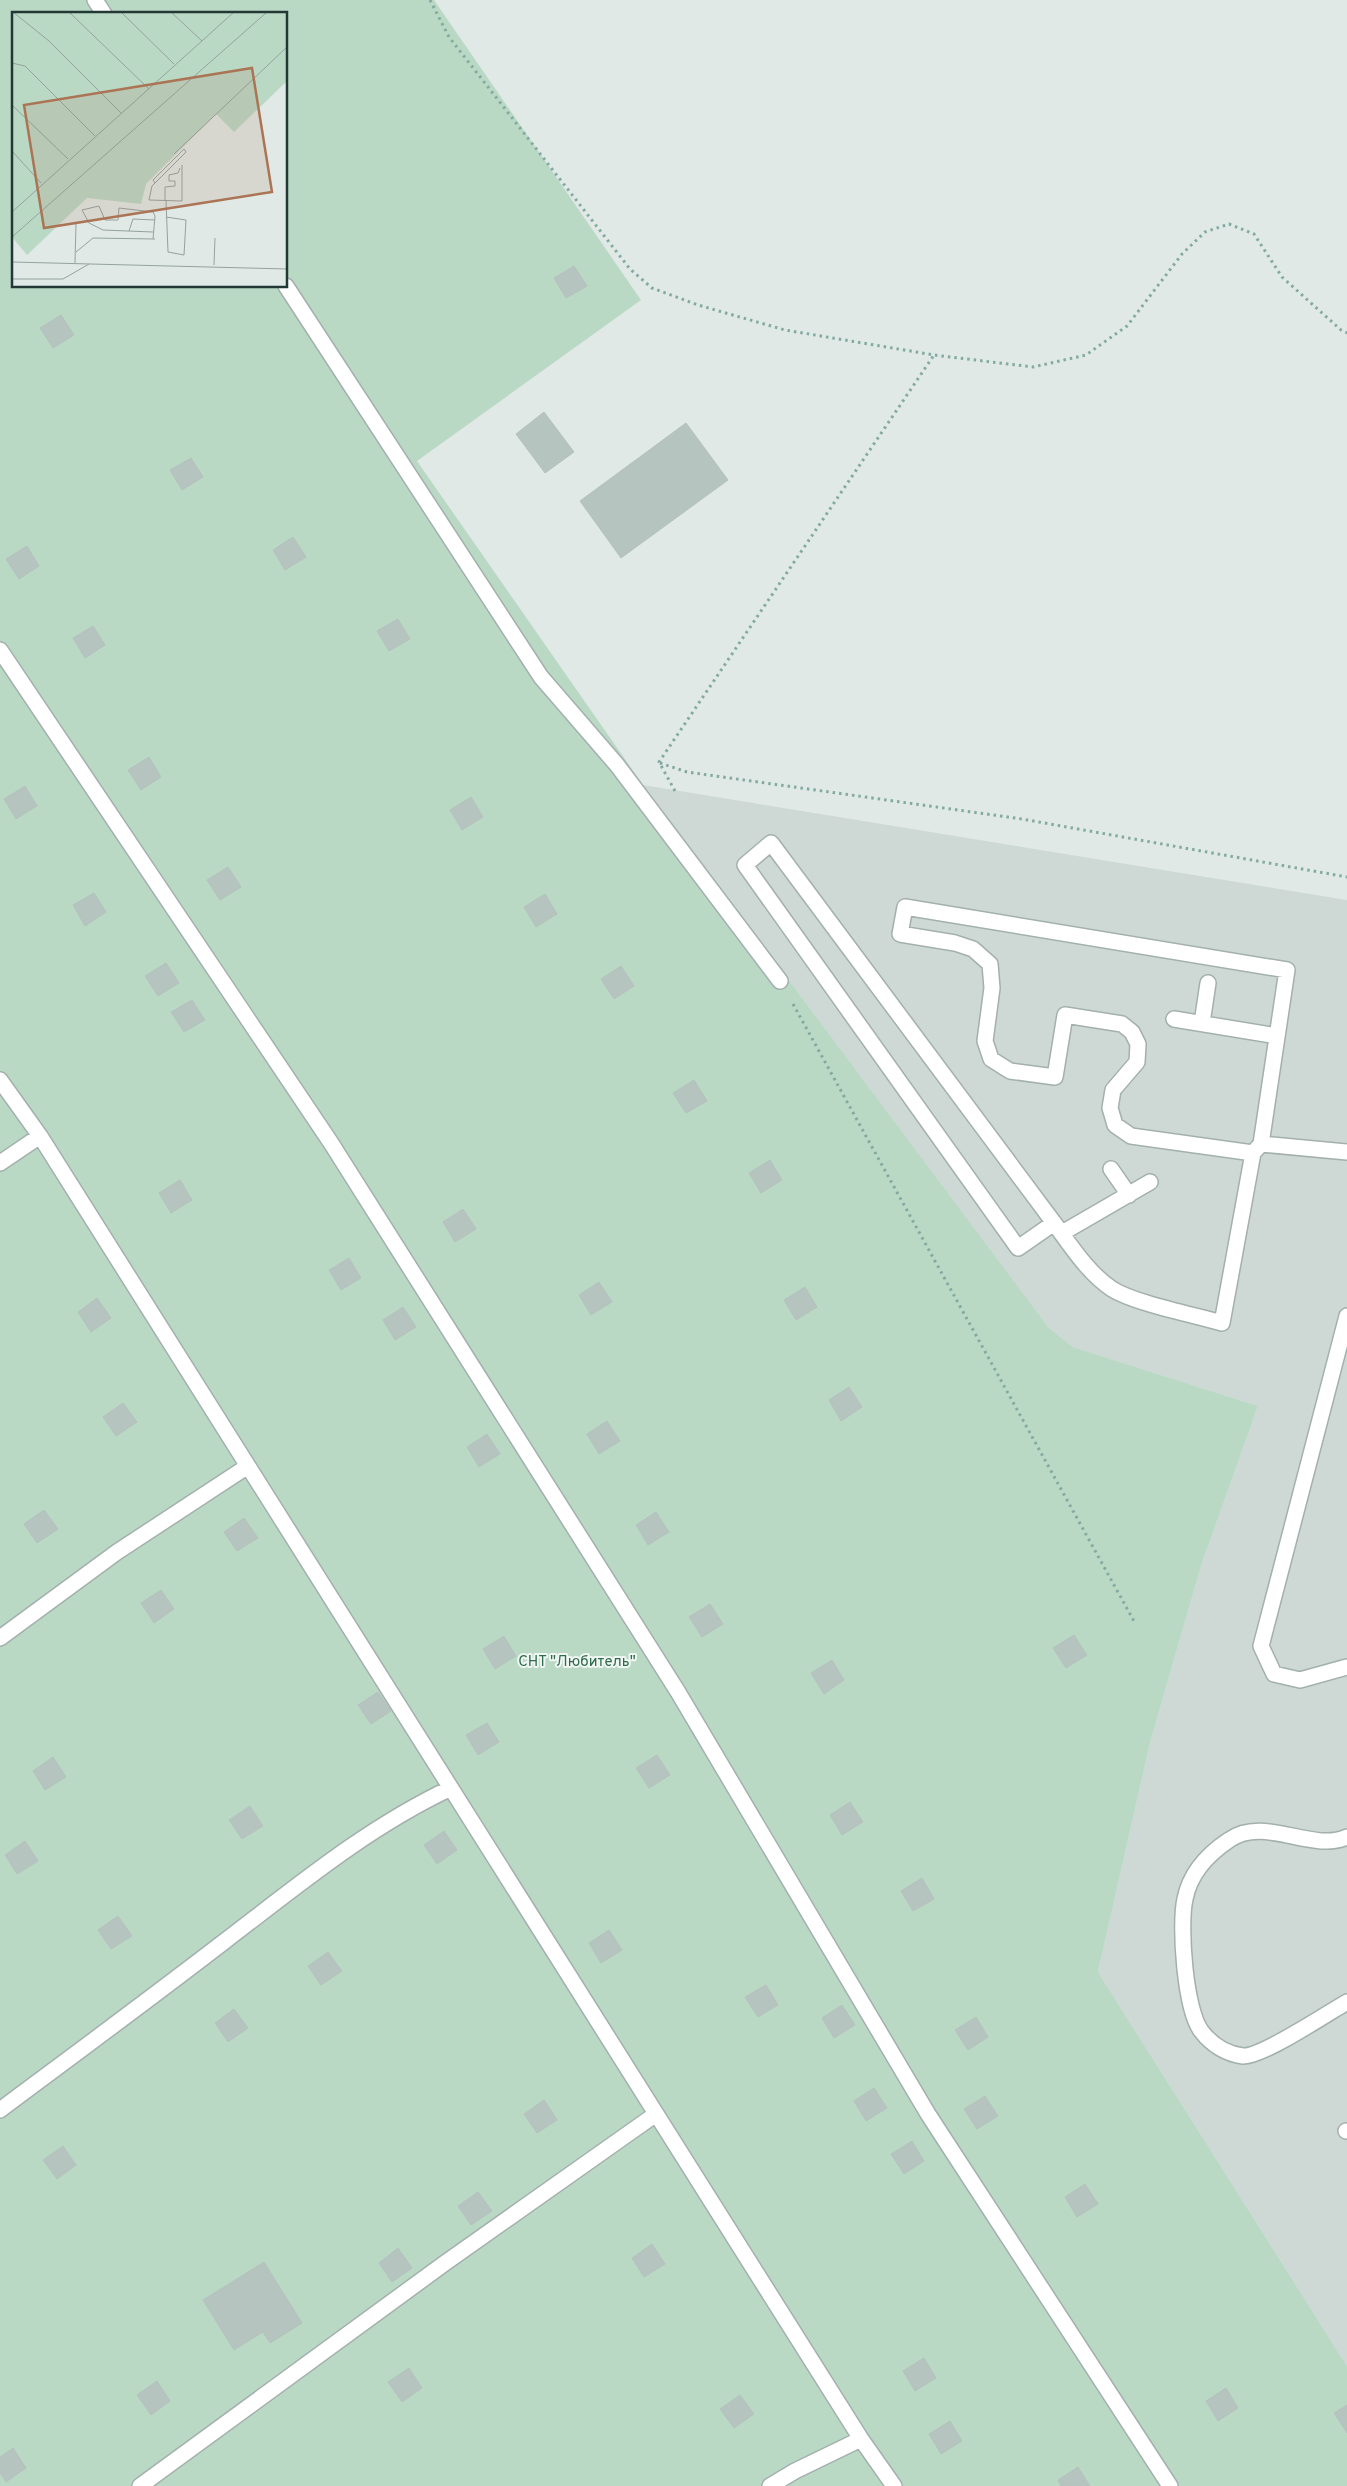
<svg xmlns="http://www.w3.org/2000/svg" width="1347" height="2486" font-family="Overpass,sans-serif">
<rect width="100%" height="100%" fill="#e0e9e6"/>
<path fill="#ced9d5" d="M643,785L1347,900V2366L1098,1972L1150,1743L1201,1566L1258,1406L1073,1347L1049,1328Z"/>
<path fill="#bad9c5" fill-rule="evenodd" d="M0,0H434L641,300L417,461L643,785L1049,1328L1073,1347L1258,1406L1201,1566L1150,1743L1098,1972L1347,2366V2486H0ZM14,14H286V286H14Z"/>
<path fill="#b5c4bf" stroke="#b3c2bd" d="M574,266L587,286L566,298L554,278Z
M61,315L74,335L53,348L40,328Z
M544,412L574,452L545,473L516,434Z
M686,423L728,480L621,558L580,501Z
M191,458L203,477L182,490L170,470Z
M293,537L306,557L285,570L273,550Z
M27,546L39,566L19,579L6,559Z
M398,619L410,639L389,651L377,631Z
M93,626L105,645L85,658L73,638Z
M149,757L161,777L141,790L128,770Z
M25,786L37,806L16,819L4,799Z
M471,797L483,817L462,830L450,810Z
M228,867L241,887L220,900L207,880Z
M94,893L106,912L85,926L73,905Z
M545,894L557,914L536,927L524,907Z
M166,963L179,983L158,996L145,976Z
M621,966L634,986L614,999L601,979Z
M192,1000L205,1020L184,1032L171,1012Z
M694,1080L707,1101L686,1113L673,1093Z
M770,1160L782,1180L761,1193L749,1173Z
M180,1180L192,1200L171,1213L159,1193Z
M463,1209L476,1229L455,1242L443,1222Z
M349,1258L361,1278L341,1290L329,1270Z
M599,1282L612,1302L591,1315L579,1295Z
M805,1287L817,1307L796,1320L784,1300Z
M97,1298L111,1318L91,1332L78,1312Z
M403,1307L416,1327L395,1340L383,1320Z
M849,1387L862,1407L841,1421L829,1400Z
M123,1403L137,1422L116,1436L103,1417Z
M607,1421L620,1441L599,1454L587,1434Z
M487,1434L500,1454L479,1467L467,1447Z
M44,1510L58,1529L37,1543L24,1524Z
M656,1512L669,1532L648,1545L636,1525Z
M244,1518L258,1538L237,1551L224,1532Z
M161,1590L174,1609L154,1623L141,1603Z
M710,1604L723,1624L702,1637L689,1617Z
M1074,1635L1087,1655L1066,1668L1053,1648Z
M504,1636L516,1656L495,1669L483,1649Z
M832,1660L844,1680L824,1694L811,1673Z
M378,1692L391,1711L371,1724L358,1705Z
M487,1723L499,1742L478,1755L466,1735Z
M657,1755L670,1775L649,1788L636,1768Z
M53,1757L66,1777L45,1790L33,1771Z
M850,1802L863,1822L842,1835L830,1815Z
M250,1806L263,1826L242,1839L229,1820Z
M444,1831L457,1850L437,1864L424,1845Z
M25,1841L38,1861L17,1874L5,1855Z
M922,1878L934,1899L913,1911L901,1891Z
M118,1916L132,1936L111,1949L98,1930Z
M609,1930L622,1950L601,1963L589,1943Z
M328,1952L342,1971L321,1985L308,1966Z
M766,1985L778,2005L758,2017L745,1997Z
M842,2005L855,2025L834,2038L822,2018Z
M234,2009L248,2028L228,2042L215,2023Z
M976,2017L988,2037L968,2050L955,2030Z
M874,2088L887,2108L866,2121L854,2101Z
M985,2096L998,2116L977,2129L964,2109Z
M544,2100L557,2120L537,2133L524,2114Z
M912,2141L924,2161L904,2174L891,2154Z
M63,2146L76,2165L57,2179L43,2160Z
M1085,2184L1098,2204L1077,2217L1065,2197Z
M478,2192L492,2211L471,2225L458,2206Z
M652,2244L665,2264L644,2277L632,2258Z
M398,2248L412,2268L392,2282L379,2263Z
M264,2262L302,2323L270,2343L263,2332L234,2350L203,2300Z
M924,2358L936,2378L915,2391L903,2371Z
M409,2368L422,2388L402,2402L388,2382Z
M157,2381L170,2401L151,2415L137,2395Z
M1226,2388L1238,2408L1218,2421L1206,2401Z
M740,2395L754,2414L734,2428L720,2409Z
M1347,2405V2433L1334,2413Z
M950,2421L962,2441L941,2454L929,2434Z
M13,2448L26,2468L6,2482L0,2473V2457Z
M1078,2467L1090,2486H1061L1058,2480Z"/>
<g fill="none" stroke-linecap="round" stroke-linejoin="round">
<g stroke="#a3b0ad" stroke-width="18">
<path id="lane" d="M95,0L104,14
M286,286L541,677L617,765L780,981
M0,650L331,1143L678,1692L928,2114L1170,2486
M1174,1019L1277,1036
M1202,1023L1208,983
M0,1080L40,1136L861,2439L894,2486
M1261,1144L1347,1152
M0,1163L40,1136
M1111,1169L1129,1195
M1054,1223L1018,1248L745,865L771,843L1054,1223C1071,1246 1088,1273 1112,1289C1134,1303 1194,1315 1222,1323L1253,1153L1261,1144L1287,970L905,907L900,934L955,943L973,949L990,964L992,988L985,1041L991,1059L1010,1071L1055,1077L1065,1015L1122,1024L1132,1032L1138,1044L1137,1062L1113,1090L1110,1108L1115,1125L1131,1136L1253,1153
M1062,1233L1150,1182
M1347,1316L1261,1646L1274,1674L1300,1680L1347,1667
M0,1638L117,1552L248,1466
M1347,1837C1312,1853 1264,1815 1229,1840C1208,1854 1190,1873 1185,1899C1179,1925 1185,2012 1202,2032C1212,2045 1227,2054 1243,2056C1262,2057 1328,2013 1347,2002
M0,2110C75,2054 151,1998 225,1941C297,1886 368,1827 451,1788
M1346,2131H1347
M140,2486L445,2263L656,2114
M770,2486L795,2471L861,2439"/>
</g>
<path stroke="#83aaa1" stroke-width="3" stroke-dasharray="2.5 4" stroke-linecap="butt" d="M430,0L449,37L630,269L652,288L698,305L785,330L934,355L1033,367L1086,355L1127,326L1182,254L1205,232L1229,224L1254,234L1282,277L1341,330L1347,333
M660,763L687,772L1022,819L1347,877
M675,791L659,762L934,355
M793,1004L1135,1623"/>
<use href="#lane" stroke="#fff" stroke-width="15"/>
</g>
<g text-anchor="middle" stroke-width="4" stroke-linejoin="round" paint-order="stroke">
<g font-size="15" fill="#306b4c" stroke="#f0f6f3">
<text x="577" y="1666">СНТ "Любитель"</text>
</g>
</g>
<g transform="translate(12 12)">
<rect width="275" height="275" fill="#e0e9e6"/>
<path d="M0,0H275V69L222,120L204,102L134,172L129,192L75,186L15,243L0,225Z" fill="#bad9c5"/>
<path fill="none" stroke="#94a29f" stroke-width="1" d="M1,0L37,29L109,101M57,0L137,77M109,0L162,52M159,0L190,29M0,51L13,54L83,124M0,93L56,147M0,139L29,171M162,142L275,35M143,171L141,168L172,137L174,140L140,174L137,188L170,189V153M153,188V175L163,174V169H157V163L166,161L168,156M154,189L156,240L172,243L174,208L154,205M0,200L222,0M117,219L121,207L143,208M0,225L255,0M141,227L143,204L141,200L107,196L106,208H93L87,194L70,198L77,211L91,218L141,220M64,240L81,226L143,227M0,250L275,257M63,251L64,211M202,253L203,226M0,267H51L77,252"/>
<path fill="#ab7454" fill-opacity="0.15" stroke="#ab7454" stroke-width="2.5" d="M240,56L260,180L32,216L12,93Z"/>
<rect width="275" height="275" fill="none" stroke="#223834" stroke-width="2.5"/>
</g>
</svg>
